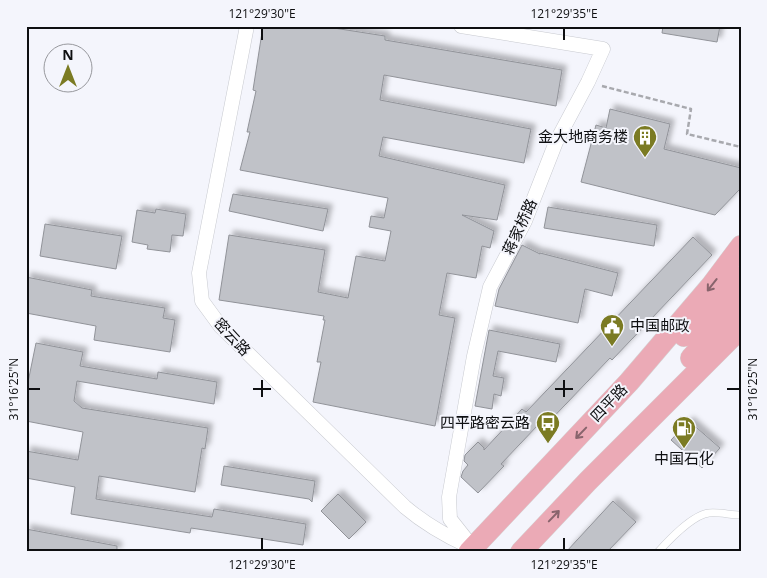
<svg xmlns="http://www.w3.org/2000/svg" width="767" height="578" font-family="'Open Sans','Noto Sans SC',sans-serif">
<defs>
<filter id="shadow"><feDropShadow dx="4.5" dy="-4.5" stdDeviation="2.5" flood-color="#0004"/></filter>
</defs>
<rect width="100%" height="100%" fill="#f4f5fc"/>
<path fill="#c0c2c8" stroke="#919399" filter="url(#shadow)" d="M263,26H321L385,36V40L562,70L556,106L384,75L380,100L531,129L524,163L383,137L379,156L505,185L497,220L462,215L494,231L490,248L482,246L476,278L447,273L439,315L455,318L435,426L313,402L321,362H317L325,320H323L324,316L219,300L229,235L325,250L318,292L348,298L356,256L385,261L391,231L369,227L371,216L384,218L388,198L240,170L250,132H247L256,91L253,90Z
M663,26H720L717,42L662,33Z
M610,109L670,124L664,149L741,168V188L715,215L581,182L596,125L606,128Z
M233,194L328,209L323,231L229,211Z
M548,207L657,225L654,246L544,228Z
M156,209L186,214L183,236L172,235L170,252L147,249L148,245L132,242L137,210L155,213Z
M45,224L122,236L116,269L40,256Z
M693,237L712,255L612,360L610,358L543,428L539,424L501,464L504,466L478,493L461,477L463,471L468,465L464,461L465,455L478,442L484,448V450L522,409L526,412Z
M522,245L540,254V253L618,273L612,296L585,289L578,323L495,306L499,289Z
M26,277L92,290L91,296L165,308L163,318L175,320L170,352L94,340L96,326L26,313Z
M489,330L560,344L556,362L498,351L493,376L504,378L501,396L494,394L492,409L475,406Z
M36,343L83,352L80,366L157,379L158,372L217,382L214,404L77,381L74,401L82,408L208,428L205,449L202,448L195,492L99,476L96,499L212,517L214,509L306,524L303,545L191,528L190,533L71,514L75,487L26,478V451L78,460L83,432L26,421V392Z
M689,421L720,448L702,468L671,440Z
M224,466L315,481L312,502L309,499L221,485Z
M338,494L366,522L349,539L321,511Z
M613,501L636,522L607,552H566Z
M26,529L117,546V552H26Z"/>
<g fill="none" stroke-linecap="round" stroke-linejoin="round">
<g stroke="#c8cad0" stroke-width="8">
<path id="lane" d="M658,552C669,540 692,515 709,513C719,512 731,515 741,515"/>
</g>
<g stroke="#c8cad0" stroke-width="15">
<path id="street" d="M247,26L199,273L202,301L221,327L405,507C425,524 446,536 470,547
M461,26L603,49L588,82L556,142L525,221L490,287L474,356L449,497L450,519L473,548"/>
</g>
<g stroke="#d4d4d4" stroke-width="22">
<path id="primary" d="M684,336L722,300L741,277
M691,358L741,305
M469,552L629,382L711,286L741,246
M521,552L588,481L741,328"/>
</g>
<path stroke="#a8a9ae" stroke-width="2.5" stroke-dasharray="5 2.5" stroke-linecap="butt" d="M602,86L691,109L687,134L741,147"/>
<use href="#lane" stroke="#fff" stroke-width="7"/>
<use href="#street" stroke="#fff" stroke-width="14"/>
<use href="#primary" stroke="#ebaab6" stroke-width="21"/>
</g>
<defs><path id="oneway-shaft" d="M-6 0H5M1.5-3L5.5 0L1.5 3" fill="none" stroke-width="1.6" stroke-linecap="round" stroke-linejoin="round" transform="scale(1.25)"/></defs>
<g stroke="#88646c">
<use href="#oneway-shaft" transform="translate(712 285) rotate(128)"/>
<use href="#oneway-shaft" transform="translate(581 433) rotate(134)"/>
<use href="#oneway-shaft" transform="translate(554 516) rotate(-46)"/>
</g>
<path fill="none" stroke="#0e0f11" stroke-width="2" d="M262,28V40M564,28V40M262,380V397M564,380V397M28,389H40M253,389H271M555,389H573M727,389H740M262,538V550M564,538V550"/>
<defs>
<g id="building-pin" transform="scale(1.25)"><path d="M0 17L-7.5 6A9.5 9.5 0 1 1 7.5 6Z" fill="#7b7b23" stroke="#f4f5fc"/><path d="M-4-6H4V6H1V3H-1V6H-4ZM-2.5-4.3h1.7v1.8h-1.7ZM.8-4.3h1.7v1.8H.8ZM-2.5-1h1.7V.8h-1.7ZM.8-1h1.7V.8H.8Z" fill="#fff"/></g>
<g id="civic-pin" transform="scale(1.25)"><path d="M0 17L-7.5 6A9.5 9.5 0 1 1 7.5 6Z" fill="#7b7b23" stroke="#f4f5fc"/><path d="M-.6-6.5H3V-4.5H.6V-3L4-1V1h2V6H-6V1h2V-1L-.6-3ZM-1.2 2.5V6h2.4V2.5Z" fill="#fff"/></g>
<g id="bus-pin" transform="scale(1.25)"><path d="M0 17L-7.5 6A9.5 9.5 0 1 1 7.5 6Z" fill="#7b7b23" stroke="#f4f5fc"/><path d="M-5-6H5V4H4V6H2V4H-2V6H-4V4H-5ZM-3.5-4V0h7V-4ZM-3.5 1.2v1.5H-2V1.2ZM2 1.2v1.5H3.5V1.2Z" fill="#fff"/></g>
<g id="fuel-pin" transform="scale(1.25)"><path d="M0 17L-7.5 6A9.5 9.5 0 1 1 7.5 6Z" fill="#7b7b23" stroke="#f4f5fc"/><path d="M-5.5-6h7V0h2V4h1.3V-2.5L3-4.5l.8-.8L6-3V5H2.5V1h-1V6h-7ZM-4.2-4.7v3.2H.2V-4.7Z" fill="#fff"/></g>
</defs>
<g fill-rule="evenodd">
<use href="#building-pin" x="645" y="137"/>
<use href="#civic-pin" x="612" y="326"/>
<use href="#bus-pin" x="548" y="423"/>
<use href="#fuel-pin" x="684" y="428"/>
</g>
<g text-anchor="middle" stroke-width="4" stroke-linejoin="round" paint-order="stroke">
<g font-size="15" fill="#0e0f11" stroke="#f4f5fc" text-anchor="end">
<text x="628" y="142">金大地商务楼</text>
<text x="630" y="331" text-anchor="start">中国邮政</text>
<text x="530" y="428">四平路密云路</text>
<text x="684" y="464" text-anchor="middle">中国石化</text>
</g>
<g font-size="15" fill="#0e0f11" stroke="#f4f5fc">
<text transform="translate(520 227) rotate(-65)" y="5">蒋家桥路</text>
<text transform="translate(232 337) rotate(47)" y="5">密云路</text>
<text transform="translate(609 403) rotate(-46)" y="5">四平路</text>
</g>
</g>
<rect width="767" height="578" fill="none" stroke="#f4f5fc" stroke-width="55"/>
<g transform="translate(68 68)"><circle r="24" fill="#f4f5fc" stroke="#98999e"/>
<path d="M0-4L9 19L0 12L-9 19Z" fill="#7b7b23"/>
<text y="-8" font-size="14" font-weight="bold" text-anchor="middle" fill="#0e0f11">N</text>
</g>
<rect x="28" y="28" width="712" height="522" fill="none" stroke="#0e0f11" stroke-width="2"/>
<g font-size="12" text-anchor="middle" fill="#0e0f11">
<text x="262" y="18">121°29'30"E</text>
<text x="564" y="18">121°29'35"E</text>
<text transform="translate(14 389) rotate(-90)" y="4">31°16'25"N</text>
<text transform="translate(753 389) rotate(-90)" y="4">31°16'25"N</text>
<text x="262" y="569">121°29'30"E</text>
<text x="564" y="569">121°29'35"E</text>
</g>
</svg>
